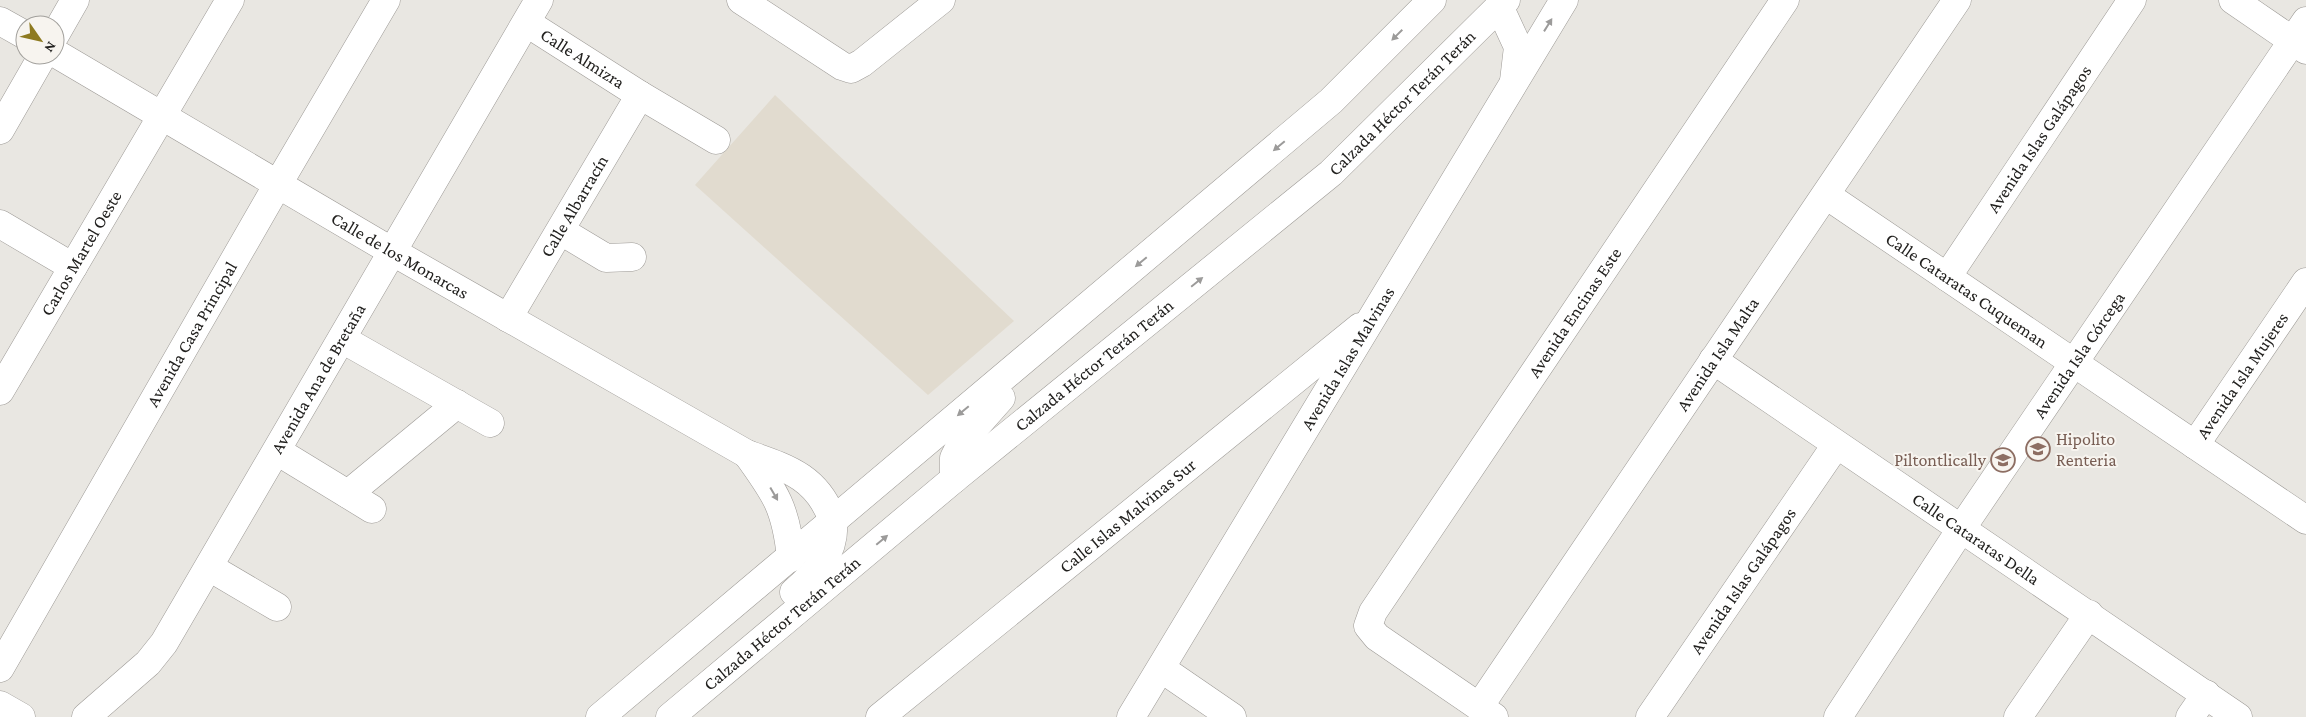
<svg xmlns="http://www.w3.org/2000/svg" width="2306" height="717" font-family="'Crimson Pro',serif">
<rect width="100%" height="100%" fill="#e9e7e2"/>
<path fill="#e1dbcf" d="M775,95L1014,321L928,395L695,185Z"/>
<g fill="none" stroke-linecap="round" stroke-linejoin="round">
<g stroke="#9d9a96" stroke-width="29">
<g id="minor">
<path d="M741,0L842,66L851,69L862,63L941,0"/>
<path d="M0,21L25,35"/>
<path id="s1" d="M527,23L640,95L716,140"/>
<path d="M55,35L75,0"/>
<path id="s2" d="M55,53L393,252L747,454C787,468 818,477 833,521"/>
<path d="M0,130L43,55"/>
<path id="s3" d="M1826,195L2306,520"/>
<path d="M0,224L73,267"/>
<path d="M561,231L606,258L632,257"/>
<path id="s4" d="M1947,277L2132,0"/>
<path id="s5" d="M508,318L640,95"/>
<path d="M342,339L490,423"/>
<path id="s6" d="M1713,360L2238,717"/>
<path id="s7" d="M0,391L230,0"/>
<path id="s8" d="M2195,445L2306,282"/>
<path d="M277,451L372,509"/>
<path d="M747,454C776,494 786,508 791,558"/>
<path d="M348,494L457,404"/>
<path d="M209,567L277,607"/>
<path id="s9" d="M0,668L278,184L386,0"/>
<path d="M1162,669L1232,717"/>
<path d="M0,705L21,717"/>
<path id="s10" d="M1479,707L1957,0"/>
<path id="s11" d="M86,717L148,663L164,643L539,0"/>
<path id="s12" d="M880,717L1360,327"/>
<path id="s13" d="M1131,717L1564,0"/>
<path id="s14" d="M1494,717L1377,637L1368,626L1373,612L1785,0"/>
<path id="s15" d="M1650,717L1836,445"/>
<path id="s16" d="M1838,717L1961,529L2306,21"/>
<path d="M2018,717L2089,614"/>
<path d="M2190,717L2206,694"/>
</g>
</g>
<g stroke="#9d9a96" stroke-width="29">
<g id="major">
<path d="M2233,0L2306,50"/>
<path d="M1500,8L1518,47L1514,81"/>
<path d="M954,479V458L962,442L1001,398"/>
<path d="M794,592C816,573 836,553 833,521"/>
<path d="M600,717L1331,101L1432,0"/>
<path id="s17" d="M670,717L954,479L1331,173L1506,0"/>
</g>
</g>
<use href="#minor" stroke="#fff" stroke-width="28"/>
<use href="#major" stroke="#fff" stroke-width="28"/>
</g>
<defs><path id="oneway-solid" d="M-6-.8H1V-3.2L6.5 0L1 3.2V.8H-6Z" transform="scale(1.25)"/></defs>
<g fill="#9c9b9a">
<use href="#oneway-solid" transform="translate(1548 25) rotate(-58)"/>
<use href="#oneway-solid" transform="translate(1397 35) rotate(135)"/>
<use href="#oneway-solid" transform="translate(1279 146) rotate(140)"/>
<use href="#oneway-solid" transform="translate(1141 262) rotate(140)"/>
<use href="#oneway-solid" transform="translate(1197 282) rotate(-39)"/>
<use href="#oneway-solid" transform="translate(963 411) rotate(140)"/>
<use href="#oneway-solid" transform="translate(774 494) rotate(60)"/>
<use href="#oneway-solid" transform="translate(882 540) rotate(-40)"/>
</g>
<defs>
<g id="school-ring" transform="scale(1.25)"><circle r="9.5" fill="#f7f4ef" stroke="#8d6e63" stroke-width="1.5"/><path d="M0-5L7-2L0 1L-7-2ZM-4 1L0 2.5L4 1V4Q0 6-4 4Z" fill="#8d6e63"/></g>
</defs>
<g fill-rule="evenodd">
<use href="#school-ring" x="2038" y="449"/>
<use href="#school-ring" x="2003" y="460"/>
</g>
<g text-anchor="middle" stroke-width="4" stroke-linejoin="round" paint-order="stroke">
<g font-size="18" fill="#22211f" stroke="#f7f4ef">
<text dy="6" stroke="none"><textPath href="#s1" startOffset="66">Calle Almizra</textPath></text>
<text dy="6" stroke="none"><textPath href="#s17" startOffset="956">Calzada Héctor Terán Terán</textPath></text>
<text dy="6" stroke="none"><textPath href="#s4" startOffset="166">Avenida Islas Galápagos</textPath></text>
<text dy="6" stroke="none"><textPath href="#s5" startOffset="130">Calle Albarracín</textPath></text>
<text dy="6" stroke="none"><textPath href="#s7" startOffset="160">Carlos Martel Oeste</textPath></text>
<text dy="6" stroke="none"><textPath href="#s2" startOffset="400">Calle de los Monarcas</textPath></text>
<text dy="6" stroke="none"><textPath href="#s3" startOffset="170">Calle Cataratas Cuqueman</textPath></text>
<text dy="6" stroke="none"><textPath href="#s14" startOffset="532">Avenida Encinas Este</textPath></text>
<text dy="6" stroke="none"><textPath href="#s9" startOffset="385">Avenida Casa Principal</textPath></text>
<text dy="6" stroke="none"><textPath href="#s10" startOffset="426">Avenida Isla Malta</textPath></text>
<text dy="6" stroke="none"><textPath href="#s16" startOffset="435">Avenida Isla Córcega</textPath></text>
<text dy="6" stroke="none"><textPath href="#s13" startOffset="419">Avenida Islas Malvinas</textPath></text>
<text dy="6" stroke="none"><textPath href="#s17" startOffset="551">Calzada Héctor Terán Terán</textPath></text>
<text dy="6" stroke="none"><textPath href="#s8" startOffset="84">Avenida Isla Mujeres</textPath></text>
<text dy="6" stroke="none"><textPath href="#s11" startOffset="414">Avenida Ana de Bretaña</textPath></text>
<text dy="6" stroke="none"><textPath href="#s12" startOffset="319">Calle Islas Malvinas Sur</textPath></text>
<text dy="6" stroke="none"><textPath href="#s6" startOffset="318">Calle Cataratas Della</textPath></text>
<text dy="6" stroke="none"><textPath href="#s15" startOffset="165">Avenida Islas Galápagos</textPath></text>
<text dy="6" stroke="none"><textPath href="#s17" startOffset="146">Calzada Héctor Terán Terán</textPath></text>
</g>
<g font-size="18" fill="#785e54" stroke="#f7f4ef" text-anchor="start">
<text x="2056" y="445">Hipolito<tspan x="2056" dy="21">Renteria</tspan></text>
<text x="1986" y="466" text-anchor="end">Piltontlically</text>
</g>
</g>
<g transform="translate(40 40) rotate(124)"><circle r="24" fill="#f7f4ef" stroke="#a2a09c"/>
<path d="M0-4L9 19L0 12L-9 19Z" fill="#8e7a20"/>
<text y="-8" font-size="14" font-weight="bold" text-anchor="middle" fill="#22211f">N</text>
</g>
</svg>
